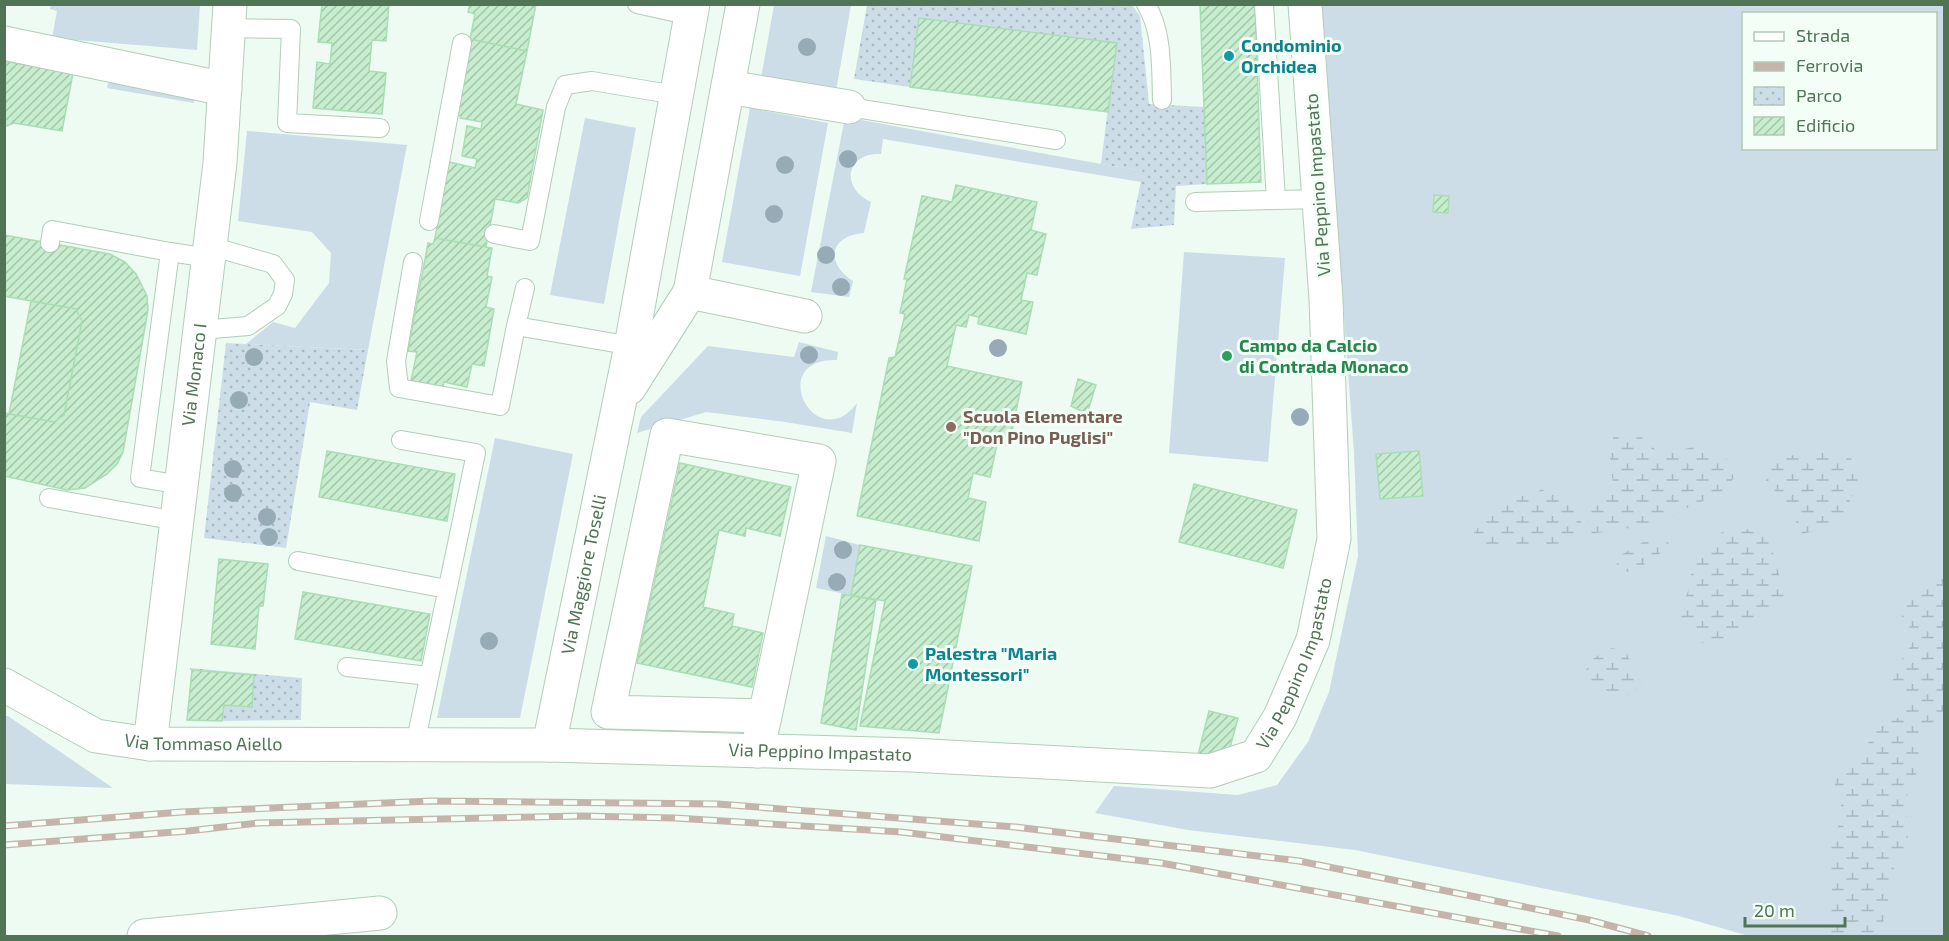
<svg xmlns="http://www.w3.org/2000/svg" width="1949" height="941" font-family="'Exo 2',sans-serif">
<defs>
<pattern id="wetland-marsh" width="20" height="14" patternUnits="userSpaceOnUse" patternTransform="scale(1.5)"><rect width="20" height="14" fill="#ccdde8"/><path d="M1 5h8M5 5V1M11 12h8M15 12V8" fill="none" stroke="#a8b8bf"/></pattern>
<pattern id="park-dots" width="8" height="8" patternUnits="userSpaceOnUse" patternTransform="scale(1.5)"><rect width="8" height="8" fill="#ccdde8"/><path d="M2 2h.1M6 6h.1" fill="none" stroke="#a8b8bf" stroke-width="1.8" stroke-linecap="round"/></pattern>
<pattern id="building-hatch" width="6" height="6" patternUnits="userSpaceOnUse" patternTransform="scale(1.5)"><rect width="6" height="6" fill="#c7edcf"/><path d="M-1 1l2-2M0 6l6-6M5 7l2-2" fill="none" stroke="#a4c5ab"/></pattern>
</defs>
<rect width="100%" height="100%" fill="#edfbf3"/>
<path fill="#ccdde8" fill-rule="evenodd" d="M51,4L200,5L197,50L52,38L57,11L50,9Z
M774,5H851L836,91L761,78Z
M1321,5H1944V936H1749L1679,916L1355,850L1188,830L1095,813L1114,786L1238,795L1277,785L1308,742L1329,692L1358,556L1354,453ZM1744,14H1936V148H1744Z
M109,79L195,94L194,103L107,88Z
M750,108L828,123L800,276L722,262Z
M845,117L1101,164L1144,171L1141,182L883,139L881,154C847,152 839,187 871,202L864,233C829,236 825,263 853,281L849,297L811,292Z
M585,118L636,128L604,304L550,295Z
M247,131L407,145L368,350L246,344L273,322L295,328L329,283L331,253L312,232L238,221Z
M1184,252L1285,258L1268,462L1169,453Z
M799,342L838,352L837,360C764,358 816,458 857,403L852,433L785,422L706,412L637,433L641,417L708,346L794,357Z
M495,438L573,454L520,718H437Z
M826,536L860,545L851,595L816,588Z
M5,716H8L113,788L5,784Z"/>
<path fill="url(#wetland-marsh)" d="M1616,429L1640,436L1657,451L1683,450L1697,445L1726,457L1734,478L1719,494L1680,511L1663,523L1590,534C1585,506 1590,504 1614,492L1609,450Z
M1849,450L1858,482L1847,508L1830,527L1802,534L1788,505L1766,481L1772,462L1803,452Z
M1543,489C1574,491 1581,504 1582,534C1571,541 1560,547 1547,548C1541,549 1534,546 1528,546C1505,547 1498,549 1476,540L1474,533C1483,522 1492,508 1506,502C1517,496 1531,495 1543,489Z
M1735,524L1769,539L1786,599L1733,642L1697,643L1679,614L1688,591L1692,569L1715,537Z
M1657,534L1672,537L1663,552L1646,560L1640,574L1615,570L1619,556Z
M1944,566V722H1932L1925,731L1920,747L1919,767L1906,798V813L1911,828L1904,849L1895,862L1885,918L1876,936H1829L1832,890L1828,851L1842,817L1840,796L1835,789V773L1858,762L1879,723L1895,720L1912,705L1892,682L1899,664L1916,637L1901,615L1916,592Z
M1612,648L1626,652L1642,687L1621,698C1604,694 1592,688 1586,670L1595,657Z"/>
<path fill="url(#park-dots)" d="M867,5H1132L1140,16L1149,104L1204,107L1207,184L1176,186L1174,225L1131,229L1143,171L1101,164L1116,43L919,18L910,87L854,79Z
M226,343L368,350L357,410L310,402L286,548L204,538Z
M190,668L302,678L301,720L222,721L224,705L252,707L254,675L190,670Z"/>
<path fill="url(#building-hatch)" stroke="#a9deb3" stroke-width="1.5" d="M322,4H389L386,41L372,40L369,71L386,73L382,114L313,108L317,62L330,64L332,43L318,42Z
M470,4H536L527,51L470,39L475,14L468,12Z
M1200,4H1255L1261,182L1207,184Z
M919,18L1117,43L1108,112L910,87Z
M470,39L527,51L516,104L543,110L527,198L518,203L495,199L486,247L435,238L449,162L475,168L477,159L462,156L467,126L481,129L482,122L460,118L461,116L456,115Z
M4,61L73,73L62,131L14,123L4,127Z
M956,185L1037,202L1031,230L1046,234L1037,275L1027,273L1021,300L1033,302L1026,334L978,324L979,317L969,315L966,327L956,325L947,366L1022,382L1009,446L997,444L990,477L973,473L968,498L986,502L979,541L857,516L889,358L895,357L905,314L900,313L907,279H904L922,196L952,202Z
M1434,195L1449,196L1448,213L1433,212Z
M4,235L110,254L125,262L136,274L147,296L148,310L123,452L117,464L107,474L85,488L67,490L4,476V413L54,422L64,415L82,321L76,309L4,296Z
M435,238L492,248L487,276L492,277L486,307L494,309L484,366L472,364L467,387L444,382L443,387L411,381L417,352L408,351L428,243L433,244Z
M31,301L76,309L82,321L64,415L54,422L9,414Z
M1078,379L1096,385L1087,414L1071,406Z
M327,451L455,474L447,521L319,497Z
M1419,451L1423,496L1380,499L1376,454Z
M680,463L791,487L780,536L746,528L745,536L719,530L703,607L734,614L732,626L763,633L752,687L637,663Z
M1194,484L1297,510L1283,568L1179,542Z
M860,545L972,566L939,733L860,726L885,601L851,595Z
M219,559L268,564L263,606H259L255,649L211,644Z
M303,592L430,614L421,661L295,639Z
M842,594L876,600L856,730L821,723Z
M192,670L254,675L252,707L224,705L222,721L187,720Z
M1209,711L1238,718L1226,762L1198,755Z"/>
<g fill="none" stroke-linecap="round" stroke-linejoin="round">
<g stroke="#b3cdb9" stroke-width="20">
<path id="service" d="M637,4L691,16
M1146,4C1163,32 1161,69 1162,100
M229,28L291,29L287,123L380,128
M849,107L1056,140
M1276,200L1319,199
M1195,202L1276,200L1264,4
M429,221L462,43
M494,234L530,241L556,107L565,85L592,81L676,95
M50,243L52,230L170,252
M413,262L396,361L399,388L500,406L516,326L638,347
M516,326L525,288
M200,330L248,326L277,306L283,294L285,280L273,264L210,246
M401,440L476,453L415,745
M181,485L140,478L170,252L209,258
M49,498L177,521
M298,561L447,589
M347,667L429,676"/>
</g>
<g stroke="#b3cdb9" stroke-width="35">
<g id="minor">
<path d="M4,43L225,89"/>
<path d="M728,87L849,107"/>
<path d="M690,292L805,316"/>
<path d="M629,388L690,292L743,4"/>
<path id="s1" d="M4,685L96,736L150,744L549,745L912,755L1210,771L1256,756L1280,717L1313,640L1334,539L1326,299L1305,4"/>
<path id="s2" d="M150,744L220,163L230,4"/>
<path id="s3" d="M549,745L631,346L693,4"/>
<path d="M757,751L765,716L819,461L667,435L608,712L765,716"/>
<path d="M144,936L380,913"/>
</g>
</g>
<use href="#service" stroke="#fff" stroke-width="18"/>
<use href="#minor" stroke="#fff" stroke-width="33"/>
<g stroke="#c5b4ab" stroke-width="7">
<path id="rail" d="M4,826L182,812L431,801L718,804L1015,827L1299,861L1589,920L1648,936
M4,845L188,831L258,823L582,816L675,818L901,832L1161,863L1558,936"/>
</g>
<use href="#rail" stroke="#f3fef7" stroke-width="4.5" stroke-dasharray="14" stroke-linecap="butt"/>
</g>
<g fill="#97abb6">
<circle cx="807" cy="47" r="9"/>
<circle cx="848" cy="159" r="9"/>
<circle cx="785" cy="165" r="9"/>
<circle cx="774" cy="214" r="9"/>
<circle cx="826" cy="255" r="9"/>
<circle cx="841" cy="287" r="9"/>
<circle cx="998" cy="348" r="9"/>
<circle cx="809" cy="355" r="9"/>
<circle cx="254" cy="357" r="9"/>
<circle cx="239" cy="400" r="9"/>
<circle cx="1300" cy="417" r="9"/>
<circle cx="233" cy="469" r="9"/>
<circle cx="233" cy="493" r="9"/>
<circle cx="267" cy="517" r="9"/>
<circle cx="269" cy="537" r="9"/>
<circle cx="843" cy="550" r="9"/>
<circle cx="837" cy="582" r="9"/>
<circle cx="489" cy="641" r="9"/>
</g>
<g fill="#0f9aa8" stroke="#f3fef7" stroke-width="2">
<circle cx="1229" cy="56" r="6"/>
<circle cx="913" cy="664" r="6"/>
</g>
<circle fill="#2e9e5b" stroke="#f3fef7" stroke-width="2" cx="1227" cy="356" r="6"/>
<circle fill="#8d6e63" stroke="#f3fef7" stroke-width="2" cx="951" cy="427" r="6"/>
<g text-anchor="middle" stroke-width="6" stroke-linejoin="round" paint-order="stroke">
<g font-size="18" font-weight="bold" fill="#0d838f" stroke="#f3fef7" text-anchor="start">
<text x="1241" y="52">Condominio<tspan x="1241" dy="21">Orchidea</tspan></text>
<text x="925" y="660">Palestra "Maria<tspan x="925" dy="21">Montessori"</tspan></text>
</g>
<g font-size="18" fill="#517457" stroke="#f3fef7">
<text transform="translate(1318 185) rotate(-94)" y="6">Via Peppino Impastato</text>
<text dy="6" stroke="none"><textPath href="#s2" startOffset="372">Via Monaco I</textPath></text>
<text dy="6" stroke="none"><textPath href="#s3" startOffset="174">Via Maggiore Toselli</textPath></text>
<text dy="6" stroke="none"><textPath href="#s1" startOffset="1370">Via Peppino Impastato</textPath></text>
<text dy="6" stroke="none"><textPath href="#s1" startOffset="213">Via Tommaso Aiello</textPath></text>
<text dy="6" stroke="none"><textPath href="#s1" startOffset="830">Via Peppino Impastato</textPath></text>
</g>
<g font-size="18" font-weight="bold" fill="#27864d" stroke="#f3fef7" text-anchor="start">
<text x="1239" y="352">Campo da Calcio<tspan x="1239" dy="21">di Contrada Monaco</tspan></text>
</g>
<g font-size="18" font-weight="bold" fill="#785e54" stroke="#f3fef7" text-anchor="start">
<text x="963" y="423">Scuola Elementare<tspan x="963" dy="21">"Don Pino Puglisi"</tspan></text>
</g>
</g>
<rect width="1949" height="941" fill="none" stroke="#517457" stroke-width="12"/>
<rect x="1742" y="12" width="195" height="138" fill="#f3fef7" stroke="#b2c7b7" stroke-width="1.5"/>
<rect x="1754" y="32" width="30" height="9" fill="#ffffff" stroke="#b2c7b7" stroke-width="1.5"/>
<text x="1796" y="42" font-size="18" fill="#517457">Strada</text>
<rect x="1754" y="62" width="30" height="9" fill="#c5b4ab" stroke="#b2c7b7" stroke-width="1.5"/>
<text x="1796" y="72" font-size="18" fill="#517457">Ferrovia</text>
<rect x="1754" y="87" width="30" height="18" fill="url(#park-dots)" stroke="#b2c7b7" stroke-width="1.5"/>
<text x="1796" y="102" font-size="18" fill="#517457">Parco</text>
<rect x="1754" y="117" width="30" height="18" fill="url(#building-hatch)" stroke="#b2c7b7" stroke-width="1.5"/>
<text x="1796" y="132" font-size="18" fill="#517457">Edificio</text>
<path d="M1745 917v9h100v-9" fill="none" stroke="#517457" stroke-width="3"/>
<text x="1754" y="917" font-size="18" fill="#517457" stroke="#f3fef7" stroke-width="4.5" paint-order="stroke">20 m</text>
</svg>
